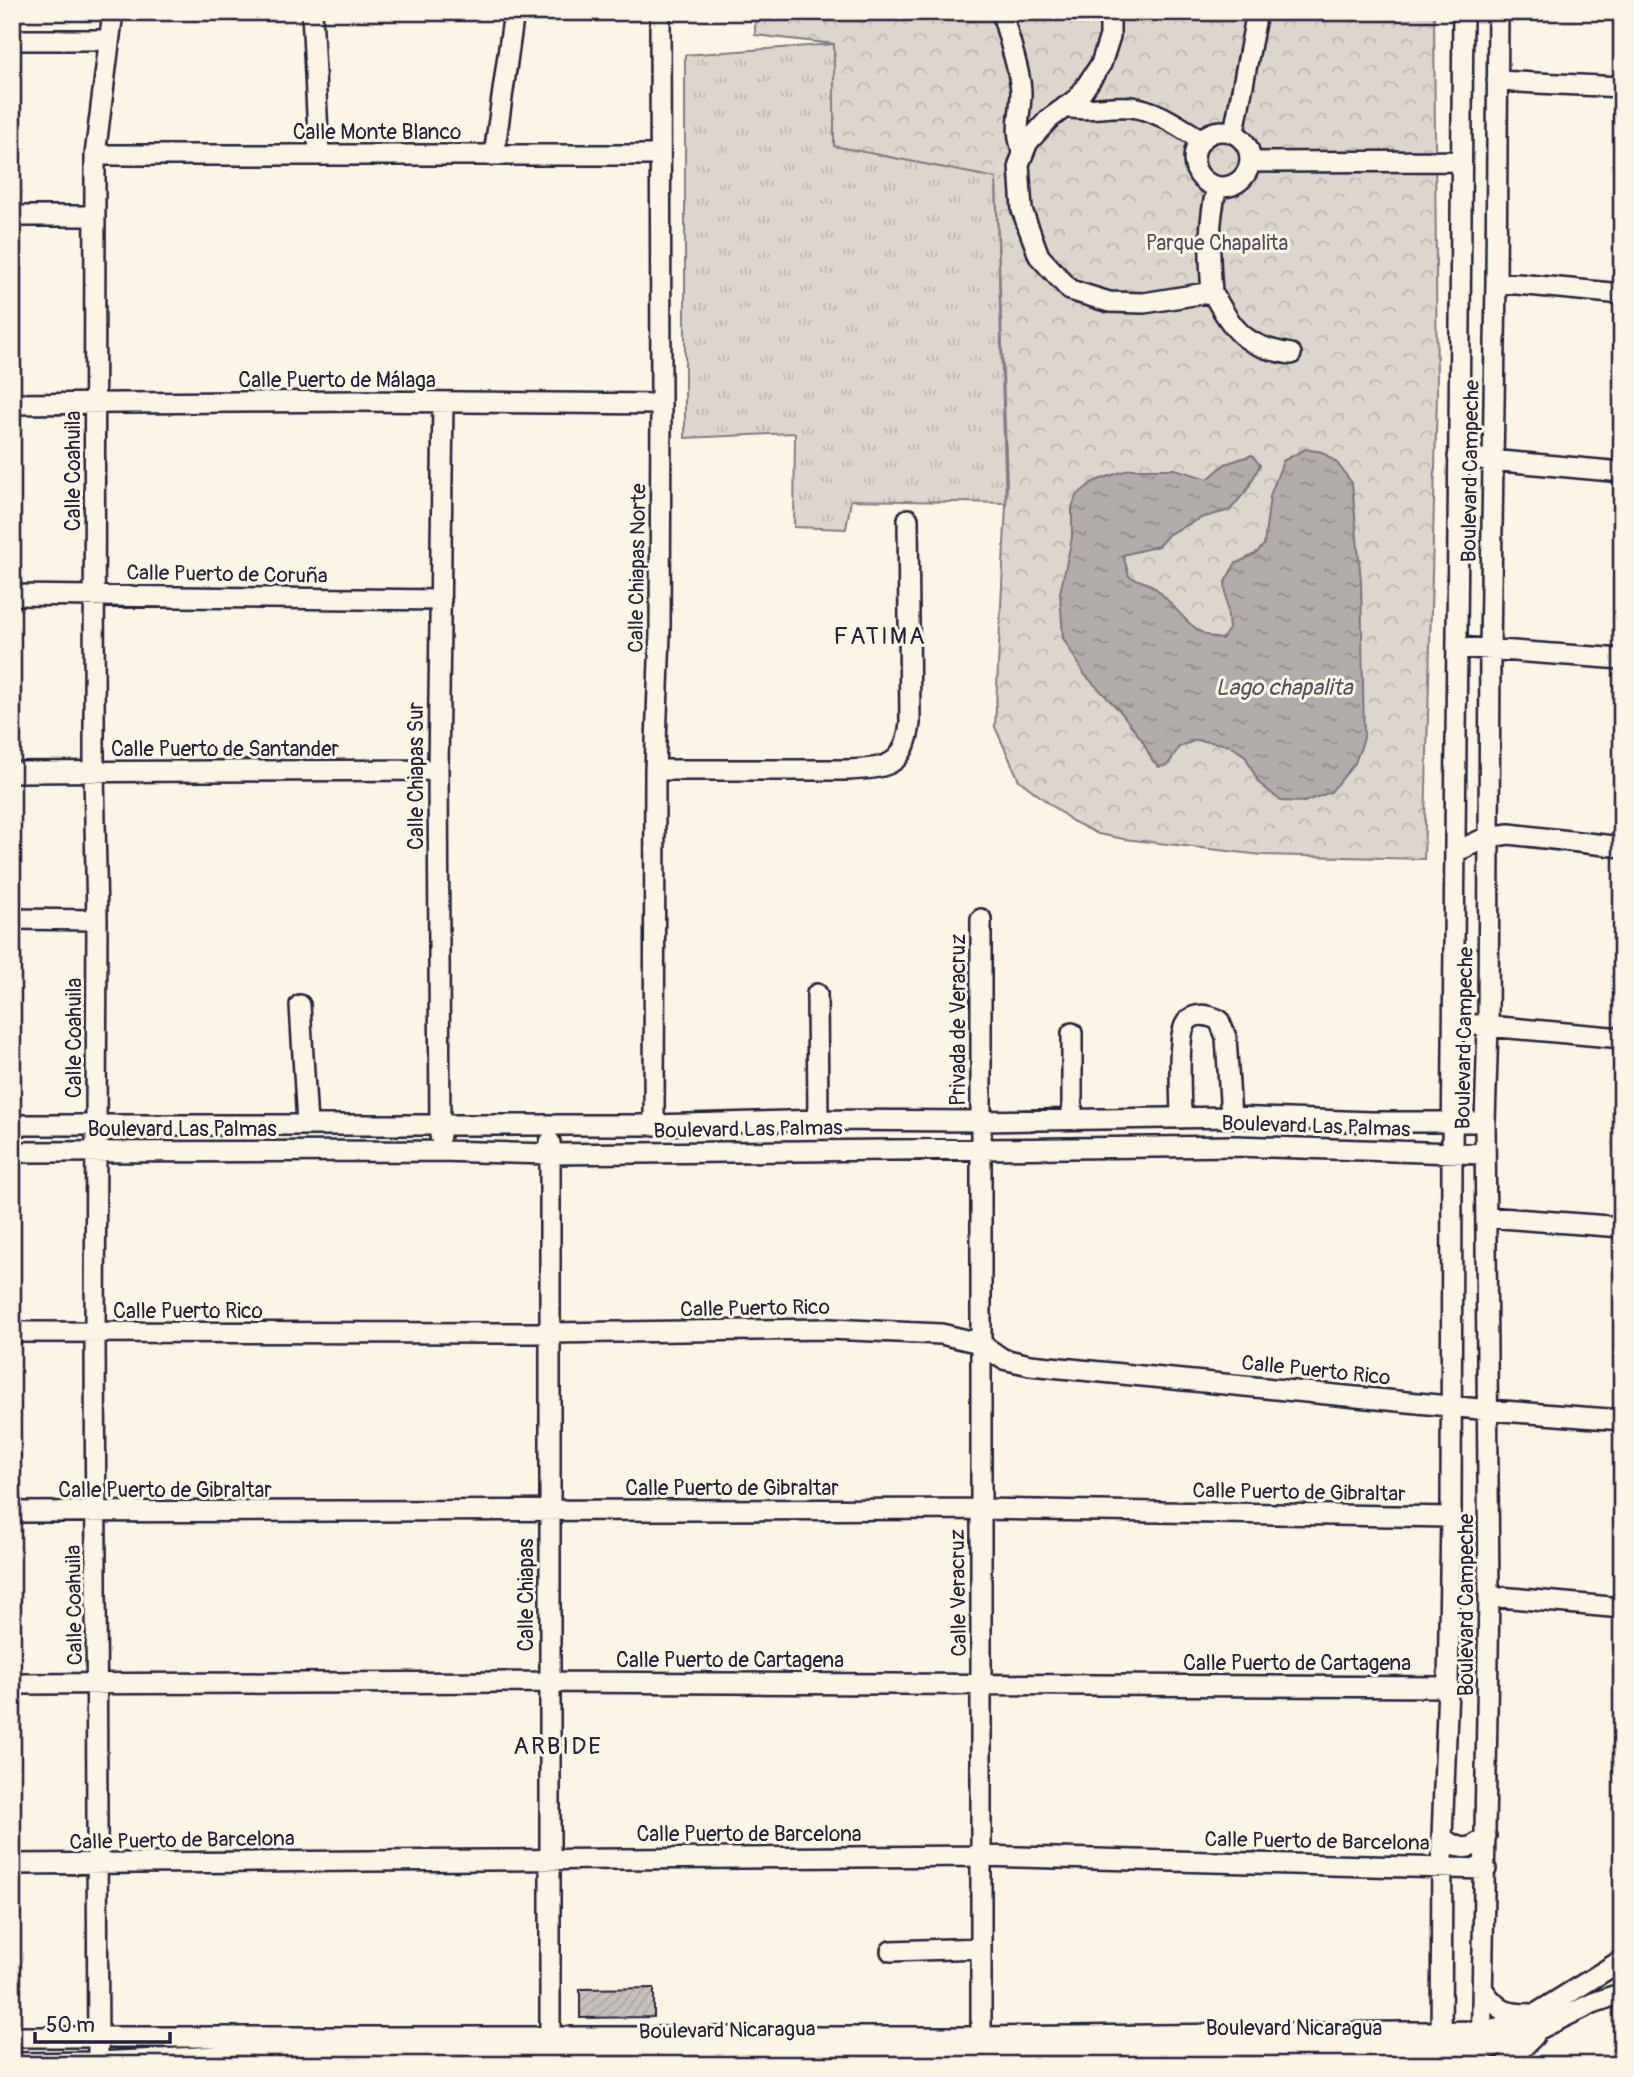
<svg xmlns="http://www.w3.org/2000/svg" width="1634" height="2077" font-family="Pangolin,sans-serif">
<defs>
<pattern id="grass-tufts" width="24" height="20" patternUnits="userSpaceOnUse" patternTransform="scale(1.75)"><rect width="24" height="20" fill="#dcd6cc"/><path d="M3 7l-1-3M5 7V3M7 7l1-3M15 17l-1-3M17 17v-4M19 17l1-3" fill="none" stroke="#bcb7b0"/></pattern>
<pattern id="park-crowns" width="20" height="18" patternUnits="userSpaceOnUse" patternTransform="scale(1.75)"><rect width="20" height="18" fill="#dcd6cc"/><path d="M2 6a3 3 0 1 1 6 0M12 15a3 3 0 1 1 6 0" fill="none" stroke="#bcb7b0"/></pattern>
<pattern id="water-ripples" width="26" height="14" patternUnits="userSpaceOnUse" patternTransform="scale(1.75)"><rect width="26" height="14" fill="#b2adab"/><path d="M2 4q2-2 4 0t4 0M15 11q2-2 4 0t4 0" fill="none" stroke="#908c8c"/></pattern>
<pattern id="building-hatch" width="6" height="6" patternUnits="userSpaceOnUse" patternTransform="scale(1.75)"><rect width="6" height="6" fill="#c6c1bb"/><path d="M-1 1l2-2M0 6l6-6M5 7l2-2" fill="none" stroke="#aaa6a2"/></pattern>
</defs>
<rect width="100%" height="100%" fill="#fcf5e5"/>
<filter id="ink" filterUnits="userSpaceOnUse"><feTurbulence type="fractalNoise" baseFrequency=".0143" numOctaves="2"/><feDisplacementMap in="SourceGraphic" scale="14" xChannelSelector="R" yChannelSelector="G"/><feConvolveMatrix kernelMatrix="1 2 1 2 8 2 1 2 1" color-interpolation-filters="sRGB"/></filter>
<g filter="url(#ink)">
<path fill="url(#grass-tufts)" stroke="#7f7c84" stroke-width="2" d="M834,44V146L996,178L1006,503L851,500L846,529L794,527L795,433L685,438V55Z"/>
<path fill="url(#park-crowns)" stroke="#7f7c84" stroke-width="2" d="M755,12H1434L1437,396L1424,859L1262,855L1124,839L1098,834L1072,821L1019,780L995,727L1007,484L996,178L834,146V44L755,35Z"/>
<path fill="url(#water-ripples)" stroke="#78757e" stroke-width="2" d="M1305,449L1322,452L1337,463L1352,483L1361,581L1364,738L1355,763L1331,792L1304,802L1281,801L1259,783L1245,756L1230,745L1196,740L1179,747L1168,765L1159,767L1152,760L1142,740L1120,711L1085,675L1063,638L1060,593L1072,538V508L1076,496L1093,482L1130,469H1175L1208,479L1225,464L1252,455L1260,465L1247,490L1230,510L1201,518L1169,534L1158,546L1123,555L1129,576C1136,580 1147,582 1154,587C1176,605 1192,637 1222,639L1229,629L1225,582L1235,564L1255,554L1264,545L1270,496L1283,461Z"/>
<path fill="url(#building-hatch)" stroke="#22223b" stroke-width="2" d="M654,1988V2017L580,2018V1989Z"/>
<g fill="none" stroke-linecap="round" stroke-linejoin="round">
<g stroke="#22223b" stroke-width="24">
<path id="minor" d="M312,12L319,155
M1002,12C1007,34 1021,73 1021,93C1021,114 1013,134 1024,152
M1110,12V36L1101,64L1078,98L1049,119L1028,142L1019,164L1022,210L1039,256L1070,290L1109,302L1144,303L1212,292C1234,331 1244,347 1291,354
M12,40H108
M1497,81L1622,87
M1065,107C1089,112 1108,105 1131,107C1157,110 1178,126 1200,139
M1194 159a28 28 0 1 1 56 0a28 28 0 1 1-56 0Z
M1234,132L1257,12
M95,155H660
M494,155L514,12
M1251,162L1461,161
M12,216H95
M1496,282L1622,294
M1212,292C1209,256 1208,222 1217,187
M12,404L355,401L661,404
M1458,457L1622,472
M12,595L441,600
M1458,647L1622,659
M655,770H848C886,768 905,767 910,723L908,519
M12,772L438,770
M1455,852L1488,837L1509,834L1622,847
M12,919L97,920
M817,994L818,1120
M300,1005L307,1124
M1454,1023L1622,1038
M1072,1033V1119
M1181,1118C1181,1098 1177,1040 1185,1025C1192,1011 1208,1015 1219,1020L1226,1037L1231,1117
M12,1125H654L818,1120L980,1121L1231,1117L1371,1122H1485
M654,1125L655,770L660,633L661,404L660,12
M440,1136L438,770L443,402
M550,1142V2050
M12,1152L440,1151L550,1154L1236,1146L1485,1154
M1487,1217L1622,1227
M12,1332L550,1333L829,1329L941,1334L980,1343L1003,1359L1030,1365L1489,1410L1622,1420
M12,1512L979,1509L1451,1517
M1489,1596L1622,1608
M12,1684L549,1682L1448,1687
M1442,1837C1459,1851 1470,1852 1486,1836
M12,1864L981,1856L1486,1869
M891,1951L981,1948
M1484,1991C1500,2013 1508,2014 1534,2014
M12,2037H981L1482,2031L1518,2025L1622,1960
M981,2050V919
M12,2063L98,2062L339,2050L550,2055L766,2051L981,2054L1483,2050L1523,2037L1593,2003L1622,1993
M98,2065L95,1334L97,920L94,772L95,155L113,12
M1441,2065L1442,1837L1448,1687L1451,1517L1452,1153L1463,12
M1481,2065L1489,1596L1485,1122L1488,1025L1490,648L1496,282L1498,12
M1505,2065L1534,2036"/>
</g>
<use href="#minor" stroke="#fcf5e5" stroke-width="19"/>
</g>
</g>
<g text-anchor="middle" stroke-width="6" stroke-linejoin="round" paint-order="stroke">
<g font-size="21" fill="#22223b" stroke="#fcf5e5">
<text x="377" y="139">Calle Monte Blanco</text>
<text x="337" y="387">Calle Puerto de Málaga</text>
<text transform="translate(73 471) rotate(-90)" y="7">Calle Coahuila</text>
<text transform="translate(1470 471) rotate(-89)" y="7">Boulevard Campeche</text>
<text transform="translate(637 568) rotate(-89)" y="7">Calle Chiapas Norte</text>
<text transform="translate(227 574) rotate(1)" y="7">Calle Puerto de Coruña</text>
<text x="225" y="756">Calle Puerto de Santander</text>
<text transform="translate(416 776) rotate(-90)" y="7">Calle Chiapas Sur</text>
<text transform="translate(958 1020) rotate(-90)" y="7">Privada de Veracruz</text>
<text transform="translate(74 1038) rotate(-90)" y="7">Calle Coahuila</text>
<text transform="translate(1464 1038) rotate(-89)" y="7">Boulevard Campeche</text>
<text transform="translate(1316 1126) rotate(2)" y="7">Boulevard Las Palmas</text>
<text x="182" y="1136">Boulevard Las Palmas</text>
<text transform="translate(748 1129) rotate(-1)" y="7">Boulevard Las Palmas</text>
<text transform="translate(755 1308) rotate(-1)" y="7">Calle Puerto Rico</text>
<text x="188" y="1318">Calle Puerto Rico</text>
<text transform="translate(1316 1370) rotate(6)" y="7">Calle Puerto Rico</text>
<text x="732" y="1495">Calle Puerto de Gibraltar</text>
<text x="165" y="1497">Calle Puerto de Gibraltar</text>
<text transform="translate(1299 1492) rotate(1)" y="7">Calle Puerto de Gibraltar</text>
<text transform="translate(958 1593) rotate(-91)" y="7">Calle Veracruz</text>
<text transform="translate(526 1595) rotate(-90)" y="7">Calle Chiapas</text>
<text transform="translate(74 1605) rotate(-91)" y="7">Calle Coahuila</text>
<text transform="translate(1466 1605) rotate(-90)" y="7">Boulevard Campeche</text>
<text x="730" y="1667">Calle Puerto de Cartagena</text>
<text x="1297" y="1670">Calle Puerto de Cartagena</text>
<text x="749" y="1841">Calle Puerto de Barcelona</text>
<text transform="translate(182 1840) rotate(-1)" y="7">Calle Puerto de Barcelona</text>
<text transform="translate(1317 1841) rotate(1)" y="7">Calle Puerto de Barcelona</text>
<text x="1294" y="2035">Boulevard Nicaragua</text>
<text transform="translate(727 2030) rotate(-1)" y="7">Boulevard Nicaragua</text>
</g>
<g font-size="21" fill="#504f5f" stroke="#fcf5e5">
<text x="1217" y="250">Parque Chapalita</text>
</g>
<g font-size="23" font-style="italic" fill="#545362" stroke="#fcf5e5">
<text x="1284" y="695">Lago chapalita</text>
</g>
<g font-size="24" letter-spacing="2" fill="#22223b" stroke="#fcf5e5">
<text x="880" y="644">FATIMA</text>
<text x="558" y="1754">ARBIDE</text>
</g>
</g>
<rect width="1634" height="2077" fill="none" stroke="#fcf5e5" stroke-width="42"/>
<rect x="21" y="21" width="1592" height="2035" fill="none" stroke="#22223b" stroke-width="2.5" filter="url(#ink)"/>
<path d="M35 2032v10h135v-10" fill="none" stroke="#22223b" stroke-width="3.5"/>
<text x="46" y="2032" font-size="21" fill="#22223b" stroke="#fcf5e5" stroke-width="5" paint-order="stroke">50 m</text>
</svg>
